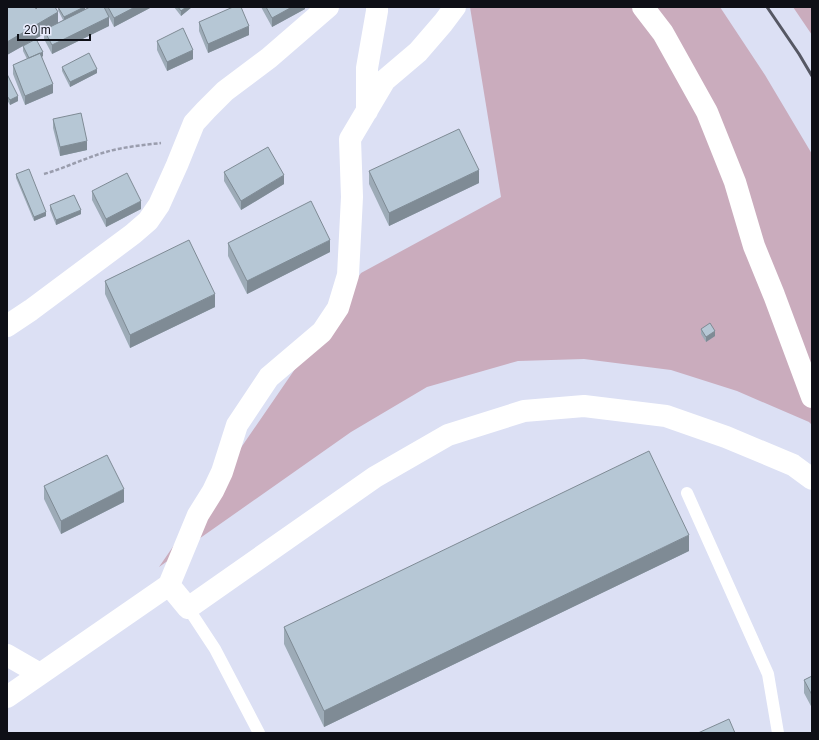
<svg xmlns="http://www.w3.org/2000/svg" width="819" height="740" font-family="Arial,sans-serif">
<rect width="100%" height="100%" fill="#dce0f4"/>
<path fill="#caacbd" d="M470,7H720L765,75L812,154V425L809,422L737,391L671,370L584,359L518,361L427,387L351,432L159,567L361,273L501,197Z
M793,7H812V35Z"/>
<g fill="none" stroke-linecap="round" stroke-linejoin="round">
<path stroke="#9a9dad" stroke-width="2.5" stroke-dasharray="4 2" stroke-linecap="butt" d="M44,174C65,168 85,158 106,152C122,147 144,145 161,143"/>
<path stroke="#fff" stroke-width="12" d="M687,493L768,674L778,733
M188,608L215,649L259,733"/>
<path stroke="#fff" stroke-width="22" d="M643,7L663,33L707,112L735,182L754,246L774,295L812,397
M367,111V68L377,11V7
M7,326L31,310L133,234L148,221L159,205L177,165L194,123L206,110L225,91L269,58L328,7
M169,585L188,608L375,477L448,435L524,411L584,406L666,416L726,437L793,465L812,479
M7,655L40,674
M7,697L169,585L198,515L213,491L222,472L237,425L269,377L322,332L338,308L348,275L352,197L350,139L385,80L418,52L443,23L455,7"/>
<path stroke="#565864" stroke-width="3" d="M767,7L799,54L812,76"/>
</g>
<path fill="#9dabb7" d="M7,7L58,23L63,20L58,10V7H85V9H87L86,7H150V8L114,27L109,17V26L52,54L44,39V34L7,55Z
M174,7H192L181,16Z
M261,7H305V9L272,27Z
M199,22L249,35L208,53L199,31Z
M157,41L193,59L167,71L157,50Z
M23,46L43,56L42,57L53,93L25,105L13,74V65L27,59L23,51Z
M62,67L97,73L70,87L62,71Z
M7,74L18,101L10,105L7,100Z
M53,119L87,150L60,156L53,128Z
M369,171L479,183L389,226L369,184Z
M224,172L284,184L241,210L224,181Z
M16,174L46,216L34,221L16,178Z
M92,191L141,209L106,227L92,200Z
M50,205L81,214L56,225L50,210Z
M228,243L330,252L247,294L228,256Z
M105,281L215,307L130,348L105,294Z
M701,329L715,336L706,342L701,334Z
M44,486L124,502L61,534L44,499Z
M689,551L324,727L284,644V627Z
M812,676V708L804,693V680Z"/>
<path fill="#7f8b95" d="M84,7H85V11L64,22V17Z
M135,7H150V8L114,27V18Z
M186,7H192L181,16V11Z
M292,7H305V9L272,27V18Z
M58,12V25L44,30V34L7,55V42Z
M109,17V26L52,54V45Z
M249,26V35L208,53V44Z
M193,50V59L167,71V62Z
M43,52V56L29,64V59Z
M97,69V73L70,87V82Z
M53,84V93L25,105V96Z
M18,96V101L10,105V100Z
M7,119H8V123L7,124Z
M87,141V150L60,156V147Z
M479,170V183L389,226V213Z
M284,175V184L241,210V201Z
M141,201V209L106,227V219Z
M81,210V214L56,225V220Z
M46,212V216L34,221V217Z
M330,240V252L247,294V281Z
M215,294V307L130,348V335Z
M715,331V336L706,342V337Z
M124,489V502L61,534V521Z
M689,535V551L324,727V711Z"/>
<path fill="#b6c7d5" stroke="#7f8b95" d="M7,7H35L36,9L38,7H55L58,12L7,42Z
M58,7H84L64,17Z
M90,7H104L109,17L52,45L44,30Z
M108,7H135L114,18Z
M178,7H186L181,11Z
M233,7H241L249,26L208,44L199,22Z
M266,7H292L272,18Z
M183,28L193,50L167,62L157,41Z
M36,39L43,52L29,58L23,46Z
M40,53L53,84L25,96L13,65Z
M89,53L97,69L70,82L62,67Z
M7,74L18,96L10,100L7,96Z
M81,113L87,141L60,147L53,119Z
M459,129L479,170L389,213L369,171Z
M268,147L284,175L241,201L224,172Z
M29,169L46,212L34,217L16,174Z
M127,173L141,201L106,219L92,191Z
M74,195L81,210L56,220L50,205Z
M311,201L330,240L247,281L228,243Z
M189,240L215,294L130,335L105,281Z
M710,323L715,331L706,337L701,329Z
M649,451L689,535L324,711L284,627Z
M107,455L124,489L61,521L44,486Z
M812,676V695L804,680Z
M729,719L735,733H698Z"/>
<rect width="819" height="740" fill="none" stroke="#0e0f16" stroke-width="16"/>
<path d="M18 34v6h72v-6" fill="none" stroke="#0e0f16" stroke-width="2"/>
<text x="24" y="34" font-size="12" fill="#0e0f16" stroke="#eaedfe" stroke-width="3" paint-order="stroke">20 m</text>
</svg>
